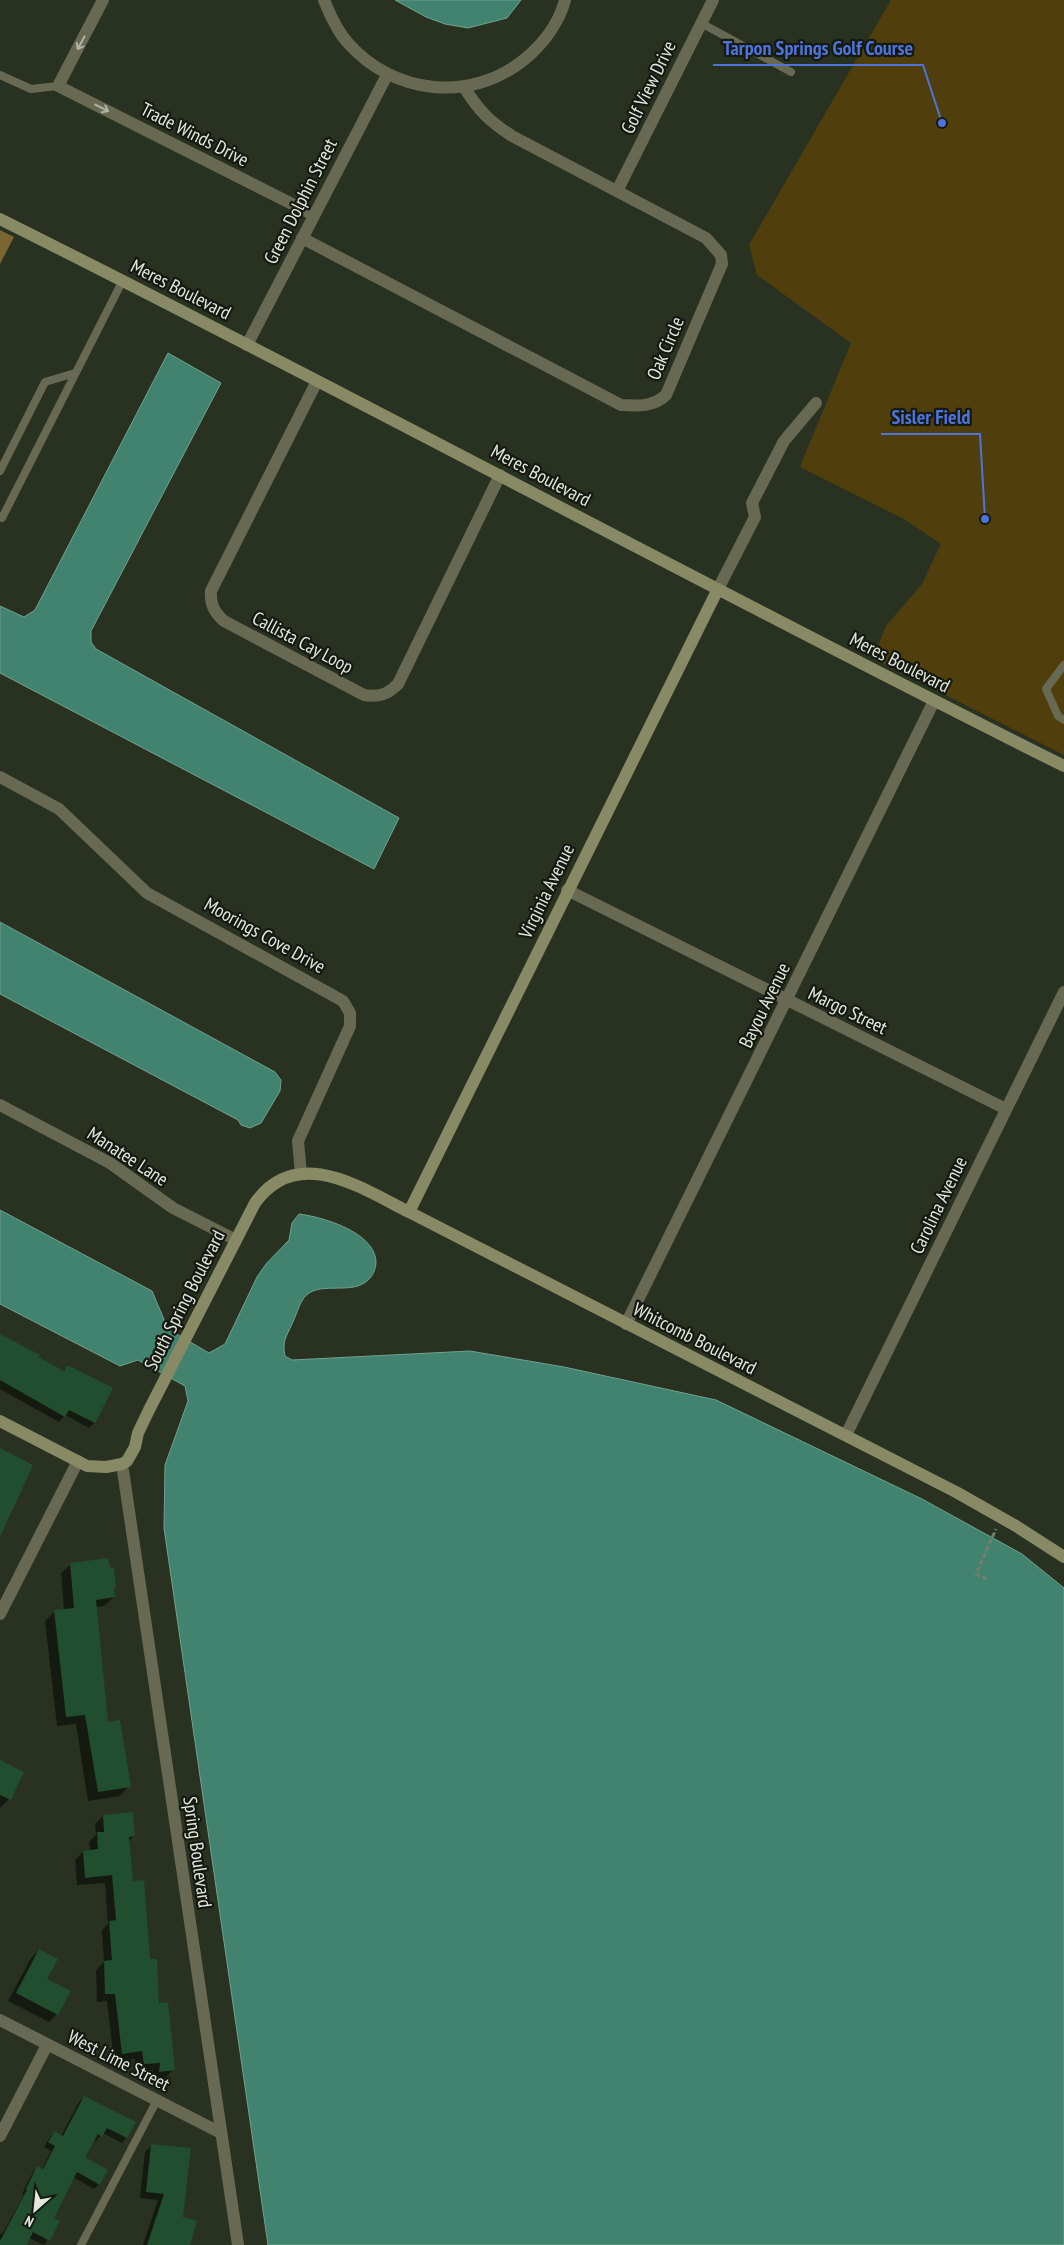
<svg xmlns="http://www.w3.org/2000/svg" width="1064" height="2245" font-family="'PT Sans Narrow',sans-serif">
<rect width="100%" height="100%" fill="#293221"/>
<path fill="#503f0c" d="M891,0H1064V755L873,658L886,626L922,584L941,544L904,519L800,467L851,343L757,275L749,245Z"/>
<path fill="#7a6632" d="M0,230L14,237L0,264Z"/>
<path fill="#41836f" stroke="#71a190" d="M395,0H521L507,18L468,28L445,24L426,17Z
M168,353L221,383L91,631V642L96,649L399,818L374,869L0,673V606L24,617L35,610Z
M0,922L275,1072L281,1080L280,1091L261,1123L250,1128L241,1125L238,1120L0,994Z
M0,1210L152,1291L168,1329L209,1353L225,1344L257,1277L266,1264L289,1240L292,1223L299,1214C323,1217 374,1232 376,1261C376,1269 373,1276 367,1281C350,1296 317,1279 303,1299C298,1307 296,1316 292,1324C286,1337 282,1342 285,1356L292,1360L470,1351L564,1367L716,1400L922,1499L1022,1554L1064,1588V2245H268L164,1528L165,1465L188,1401L185,1386L138,1360L120,1366L0,1304Z"/>
<path fill="#0007" d="M0,1334L38,1355L36,1358L63,1371L68,1366L111,1389L94,1423L89,1428L65,1415L59,1422L0,1389Z
M71,1564L115,1586L113,1588L114,1597L104,1606L95,1607L107,1723L129,1786L120,1796L88,1801L76,1724L57,1726L45,1621L55,1611L64,1610L61,1573Z
M0,1762L9,1799L0,1808Z
M103,1816L134,1836L128,1842L132,1882L173,2070L165,2078L152,2079L153,2070L136,2072L135,2059L114,2061L107,2001L97,2002L96,1970L104,1962L102,1930L108,1924L105,1883L77,1885L75,1860L83,1852L90,1851L89,1842L96,1835L95,1824Z
M39,1950L57,2014L49,2022L8,2001L31,1958Z
M84,2097L134,2122L126,2138L122,2143L103,2133L96,2141L93,2139L83,2158L99,2184L94,2189L73,2177L52,2218L59,2222L44,2245L29,2238L25,2245H0V2234L3,2233L24,2195L22,2194L33,2172L37,2167L42,2169L51,2151L44,2147L50,2137L55,2133L61,2136L79,2102Z
M152,2145L182,2217L189,2245H143L158,2200L140,2198L145,2152Z"/>
<path fill="#204e2e" d="M0,1334L40,1355L38,1357L64,1371L67,1365L113,1388L95,1423L69,1410L65,1417L0,1380Z
M0,1448L33,1465L0,1537Z
M108,1558L110,1568H114L116,1587H114L115,1597L96,1600L108,1722L120,1720L131,1787L98,1792L85,1715L66,1717L54,1610L74,1608L70,1563Z
M0,1760L24,1772L11,1800L0,1795Z
M133,1812L135,1836L129,1837L133,1881L144,1880L150,1959H157L159,2003L168,2002L175,2070L159,2072L160,2063L144,2064L142,2051L122,2054L115,1994H105L104,1961L112,1960L109,1921L116,1920L112,1875L85,1878L83,1851L98,1849L97,1832H104L103,1815Z
M39,1949L58,1959L47,1979L71,1991L58,2015L16,1993Z
M84,2096L136,2122L127,2138L107,2128L102,2137L98,2134L85,2157L108,2170L100,2185L77,2172L54,2218L60,2221L50,2241L33,2232L27,2245H0V2241L27,2190L26,2189L37,2166L43,2169L55,2146L48,2142L55,2131L63,2136Z
M151,2144L191,2148L183,2217L197,2221L190,2245H147L164,2194L146,2192Z"/>
<g fill="none" stroke-linecap="round" stroke-linejoin="round">
<path stroke="#757d6f" stroke-width="3" stroke-dasharray="5 2.5" stroke-linecap="butt" d="M987,1579L976,1574L996,1529"/>
<path stroke="#686953" stroke-width="8" d="M701,23L791,72
M0,75L31,89L58,86
M0,471L45,382L75,373
M0,517L2,518L123,280
M1064,665L1046,689L1058,716L1064,720
M81,2245L157,2100"/>
<path stroke="#686953" stroke-width="12" d="M103,0L58,86L314,215
M324,0C330,15 337,31 348,43C394,95 471,103 525,59C543,44 559,23 565,0
M617,191L713,0
M302,238L621,405C638,406 653,407 666,395L722,264L721,255L706,238L512,136C489,121 479,111 464,87
M247,345L387,75
M317,381L211,591C210,604 214,612 224,621L364,695C379,697 387,695 398,684L500,475
M718,589L755,517L752,503L784,441L816,403
M0,777L59,809L147,893L343,1001L350,1013V1026L298,1141L301,1174
M567,890L1006,1109
M0,1105L110,1163L173,1208L236,1240
M626,1324L934,701
M846,1435L1064,992
M122,1464L238,2245
M0,1614L78,1461
M0,2020L221,2133
M0,2136L47,2045"/>
<path stroke="#888a66" stroke-width="12" d="M0,219C357,397 707,588 1064,766
M409,1212L718,589
M0,1421L87,1466L106,1467L122,1464L127,1461L135,1447L138,1433L149,1410L255,1203C297,1144 361,1188 409,1212L956,1492L1016,1526L1064,1557"/>
</g>
<defs><path id="oneway-shaft" d="M-6 0H5M1.5-3L5.5 0L1.5 3" fill="none" stroke-width="1.6" stroke-linecap="round" stroke-linejoin="round" transform="scale(1.25)"/></defs>
<g stroke="#b1b5a6">
<use href="#oneway-shaft" transform="translate(81 43) rotate(118)"/>
<use href="#oneway-shaft" transform="translate(102 108) rotate(27)"/>
</g>
<g text-anchor="middle" stroke-width="4.5" stroke-linejoin="round" paint-order="stroke">
<g font-size="19" fill="#e2e8dd" stroke="#151911">
<text transform="translate(648 87) rotate(-64)" y="7">Golf View Drive</text>
<text transform="translate(195 134) rotate(27)" y="7">Trade Winds Drive</text>
<text transform="translate(300 201) rotate(-63)" y="7">Green Dolphin Street</text>
<text transform="translate(181 289) rotate(27)" y="7">Meres Boulevard</text>
<text transform="translate(665 348) rotate(-67)" y="7">Oak Circle</text>
<text transform="translate(541 475) rotate(28)" y="7">Meres Boulevard</text>
<text transform="translate(303 642) rotate(28)" y="7">Callista Cay Loop</text>
<text transform="translate(900 662) rotate(27)" y="7">Meres Boulevard</text>
<text transform="translate(546 891) rotate(-64)" y="7">Virginia Avenue</text>
<text transform="translate(265 935) rotate(29)" y="7">Moorings Cove Drive</text>
<text transform="translate(764 1005) rotate(-64)" y="7">Bayou Avenue</text>
<text transform="translate(848 1010) rotate(26)" y="7">Margo Street</text>
<text transform="translate(128 1156) rotate(33)" y="7">Manatee Lane</text>
<text transform="translate(938 1205) rotate(-64)" y="7">Carolina Avenue</text>
<text transform="translate(184 1300) rotate(-63)" y="7">South Spring Boulevard</text>
<text transform="translate(695 1338) rotate(27)" y="7">Whitcomb Boulevard</text>
<text transform="translate(198 1852) rotate(82)" y="7">Spring Boulevard</text>
<text transform="translate(119 2060) rotate(27)" y="7">West Lime Street</text>
</g>
</g>
<path fill="none" stroke="#4e74d9" stroke-width="2" d="M942 123L923 65H713M985 519L980 434H881"/>
<g fill="#4e74d9" stroke="#151911" stroke-width="2">
<circle cx="942" cy="123" r="5"/>
<circle cx="985" cy="519" r="5"/>
</g>
<g font-size="20" text-anchor="middle" font-weight="bold" fill="#4e74d9" stroke="#151911" stroke-width="4.5" stroke-linejoin="round" paint-order="stroke">
<text x="818" y="55">Tarpon Springs Golf Course</text>
<text x="931" y="424">Sisler Field</text>
</g>
<g transform="translate(35 2210) rotate(207)" stroke="#151911" stroke-width="4" paint-order="stroke">
<path d="M0-4L9 19L0 12L-9 19Z" fill="#e2e8dd"/>
<text y="-8" font-size="14" font-weight="bold" text-anchor="middle" fill="#e2e8dd">N</text>
</g>
</svg>
